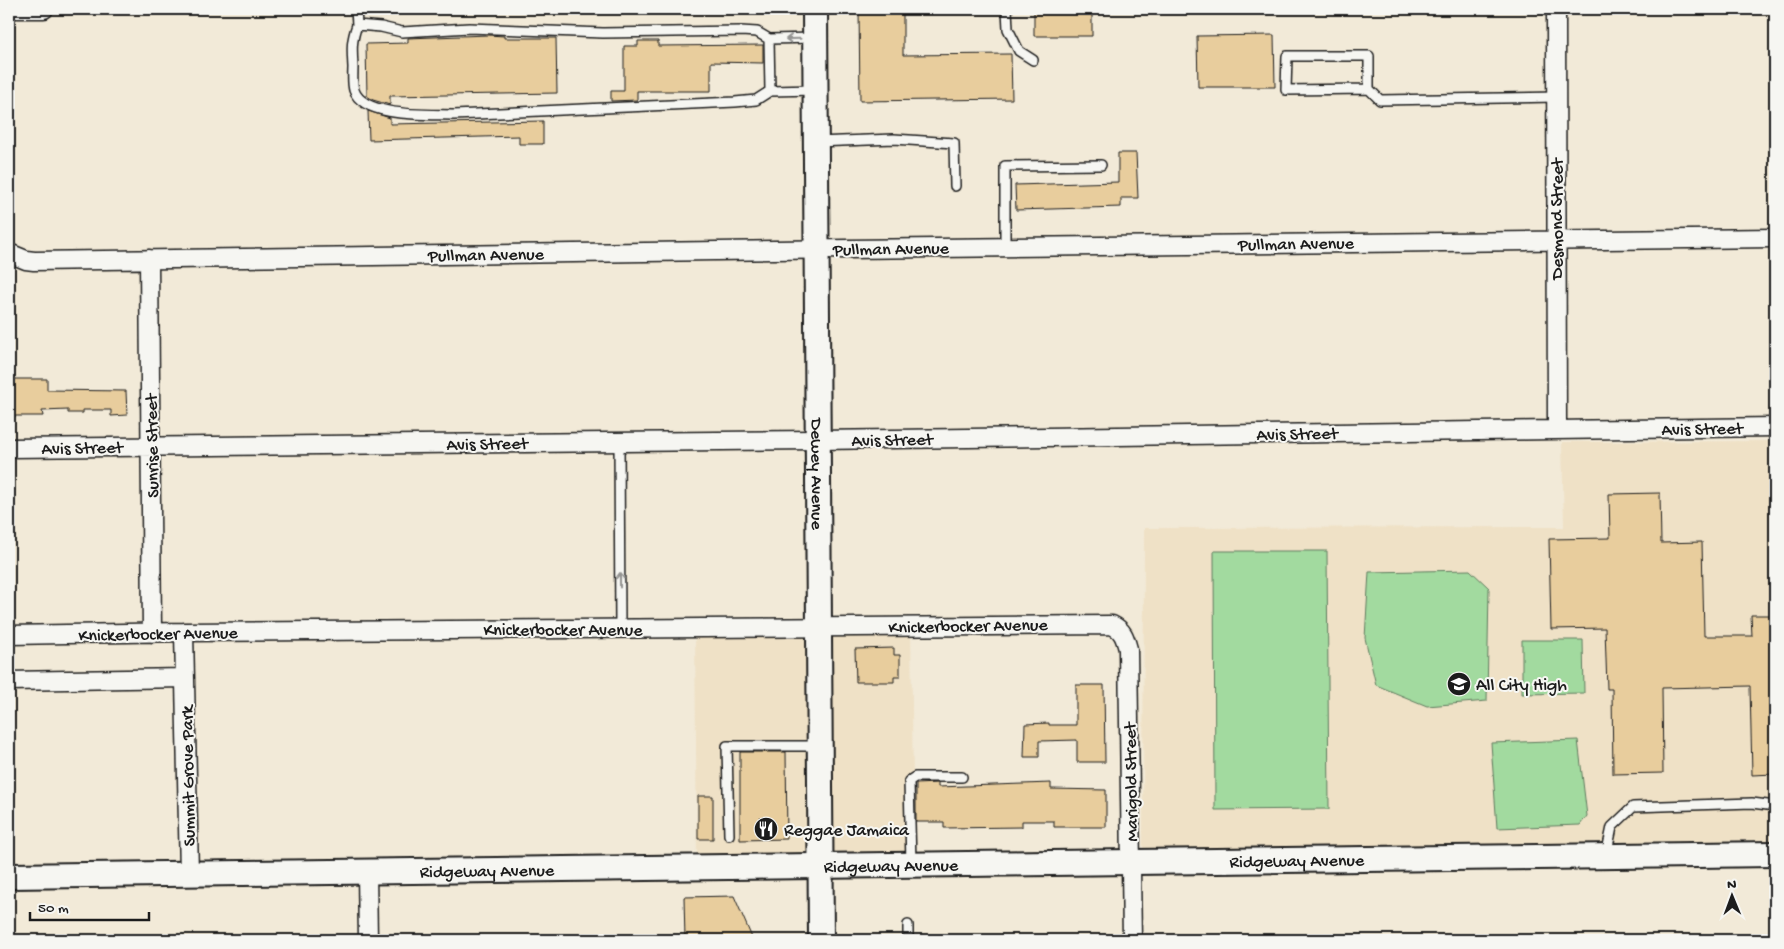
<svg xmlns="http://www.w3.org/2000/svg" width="1784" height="949" font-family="'Gochi Hand',sans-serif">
<rect width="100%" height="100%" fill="#f2ead8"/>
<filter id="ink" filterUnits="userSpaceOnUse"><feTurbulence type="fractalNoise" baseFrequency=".02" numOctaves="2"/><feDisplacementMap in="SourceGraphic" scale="10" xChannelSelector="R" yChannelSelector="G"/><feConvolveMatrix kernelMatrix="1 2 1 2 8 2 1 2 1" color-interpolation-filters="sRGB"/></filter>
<g filter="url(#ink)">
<path fill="#efe1c6" d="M1775,441V840L1143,849L1144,528L1564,527L1562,442Z
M911,626L914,865L697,867L695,628Z"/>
<path fill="#a2da9f" stroke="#5f7b5e" d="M1214,551H1327L1329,809L1215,810Z
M1470,570L1489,588L1487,701L1427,706L1376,685L1365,638L1369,572Z
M1522,640H1583L1584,693L1522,694Z
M1578,740L1587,816L1580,825L1497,828L1491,743Z"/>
<path fill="#e8cd9d" stroke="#1c1c1c" d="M859,9H903V55L1011,54L1012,99L860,101Z
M1034,9H1092V36H1034Z
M488,35L504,36V38H556L557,93L390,96V105L373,100L367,96L366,44L408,43V38Z
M1274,35L1275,87H1198L1197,36Z
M638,41H658V46L763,45V63L711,62V91H637V100L611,101V91H624V46H638Z
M368,111L390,118V124L543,121V144H519V136L369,140Z
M1118,153H1136L1138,198H1121V207L1016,210L1015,185L1118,182Z
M9,379H47V390L126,391L127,415L111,416V410H83V413H68V410L42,411L43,416H9Z
M1660,493L1661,543L1702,542L1704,636H1752L1751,615H1775V774L1752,775L1750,686L1662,688L1663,773L1613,774L1612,689H1607L1605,628L1551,629L1549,539L1610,538L1609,494Z
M894,648V655H900V677H894V682H856L855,649Z
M1076,685H1104L1105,762H1077V740L1039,741V757H1024L1025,724L1049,723V725H1076Z
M740,752H786L787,839L740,840Z
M938,783V787L1051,783V789L1106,790V827H1054V821H1022V827L944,828V822H916V784Z
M698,796H713V839H698Z
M734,896L753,940H685L684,897Z"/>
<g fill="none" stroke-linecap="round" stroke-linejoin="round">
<g stroke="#1c1c1c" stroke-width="12">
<path id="lane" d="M356,9L357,25L381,27L402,32L469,28L603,33L741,31L757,32L769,39L815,38
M1007,9L1008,29L1019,51L1033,60
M357,25C351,42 352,49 353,67C353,73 352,83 354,90C363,118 429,114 454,115L735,102L756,100L770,91L816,90
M769,39L770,91
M1369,89V56H1287L1286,90L1369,89L1380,100L1556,97
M816,142L894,139L954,143L955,186
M1005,247V166L1101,165
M619,442L620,628
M729,835L727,746H819
M1606,856L1612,827L1633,807L1752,803L1775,806
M911,864L909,781L915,777H962
M908,925V940"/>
</g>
<g stroke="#1c1c1c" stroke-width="21">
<path id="street" d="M9,9H44
M1556,9L1557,429
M9,253L26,260L34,261L848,249L1775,238
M149,259L152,633
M9,448L818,440L1775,427
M184,632L189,874
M9,635L184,632L1112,625C1123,630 1125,638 1128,649L1132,940
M9,681L185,678
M367,872L368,940"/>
</g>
<g stroke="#1c1c1c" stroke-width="28">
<g id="secondary">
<path id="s1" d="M815,9L821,940"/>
<path id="s2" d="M9,876L1775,854"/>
</g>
</g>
<use href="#lane" stroke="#f6f6f2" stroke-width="9"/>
<use href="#street" stroke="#f6f6f2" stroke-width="18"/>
<use href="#secondary" stroke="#f6f6f2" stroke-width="24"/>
</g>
<defs><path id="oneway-shaft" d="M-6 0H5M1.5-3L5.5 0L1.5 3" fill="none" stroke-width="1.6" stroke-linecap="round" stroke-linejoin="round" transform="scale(1.25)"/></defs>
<g stroke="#949492">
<use href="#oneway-shaft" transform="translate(793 39) rotate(179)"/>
<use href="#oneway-shaft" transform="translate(620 580) rotate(-90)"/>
</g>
</g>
<defs>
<g id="school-disc" transform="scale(1.25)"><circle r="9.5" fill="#1c1c1c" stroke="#f6f6f2"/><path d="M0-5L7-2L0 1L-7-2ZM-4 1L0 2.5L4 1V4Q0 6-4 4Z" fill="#fff"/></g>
<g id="restaurant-disc" transform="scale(1.25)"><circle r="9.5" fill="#1c1c1c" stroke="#f6f6f2"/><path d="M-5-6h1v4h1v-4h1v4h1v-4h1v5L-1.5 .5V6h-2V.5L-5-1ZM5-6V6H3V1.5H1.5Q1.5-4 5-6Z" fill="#fff"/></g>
</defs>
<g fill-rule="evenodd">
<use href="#school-disc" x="1459" y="684"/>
<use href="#restaurant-disc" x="766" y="829"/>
</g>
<g text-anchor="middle" stroke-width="4" stroke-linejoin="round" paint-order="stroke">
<g font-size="18" fill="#1c1c1c" stroke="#f6f6f2">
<text transform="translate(1556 219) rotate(-90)" y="6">Desmond Street</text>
<text transform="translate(1296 243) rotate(-1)" y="6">Pullman Avenue</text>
<text transform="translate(891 248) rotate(-1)" y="6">Pullman Avenue</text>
<text transform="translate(486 254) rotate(-1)" y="6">Pullman Avenue</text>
<text transform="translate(1702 428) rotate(-1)" y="6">Avis Street</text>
<text transform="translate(1297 433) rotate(-1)" y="6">Avis Street</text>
<text transform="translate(892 439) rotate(-1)" y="6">Avis Street</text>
<text transform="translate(487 443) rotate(-1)" y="6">Avis Street</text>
<text transform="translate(151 446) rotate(-91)" y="6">Sunrise Street</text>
<text transform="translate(82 447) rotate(-1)" y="6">Avis Street</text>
<text dy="6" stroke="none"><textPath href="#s1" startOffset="465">Dewey Avenue</textPath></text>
<text transform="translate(968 625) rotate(-1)" y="6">Knickerbocker Avenue</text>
<text x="563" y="635">Knickerbocker Avenue</text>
<text transform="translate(158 633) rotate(-1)" y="6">Knickerbocker Avenue</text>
<text transform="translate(187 776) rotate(-91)" y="6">Summit Grove Park</text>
<text transform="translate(1130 782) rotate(-91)" y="6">Marigold Street</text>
<text dy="6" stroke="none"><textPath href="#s2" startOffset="1288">Ridgeway Avenue</textPath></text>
<text dy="6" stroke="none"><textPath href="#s2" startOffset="882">Ridgeway Avenue</textPath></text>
<text dy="6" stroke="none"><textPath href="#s2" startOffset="478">Ridgeway Avenue</textPath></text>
</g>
<g font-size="18" fill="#1c1c1c" stroke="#f6f6f2" text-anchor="start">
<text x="1476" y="690">All City High</text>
<text x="784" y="835">Reggae Jamaica</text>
</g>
</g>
<rect width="1784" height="949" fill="none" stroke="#f6f6f2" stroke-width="30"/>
<rect x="15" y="15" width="1754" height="919" fill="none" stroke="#1c1c1c" stroke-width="2" filter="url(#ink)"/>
<g transform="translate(1732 896) rotate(359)" stroke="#f6f6f2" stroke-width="4" paint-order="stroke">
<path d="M0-4L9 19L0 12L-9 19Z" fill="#1c1c1c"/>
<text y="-8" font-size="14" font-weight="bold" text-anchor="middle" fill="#1c1c1c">N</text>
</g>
<path d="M30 912v8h119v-8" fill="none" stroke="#1c1c1c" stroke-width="2.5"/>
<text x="38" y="912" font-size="15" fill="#1c1c1c" stroke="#f6f6f2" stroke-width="4" paint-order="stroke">50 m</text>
</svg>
